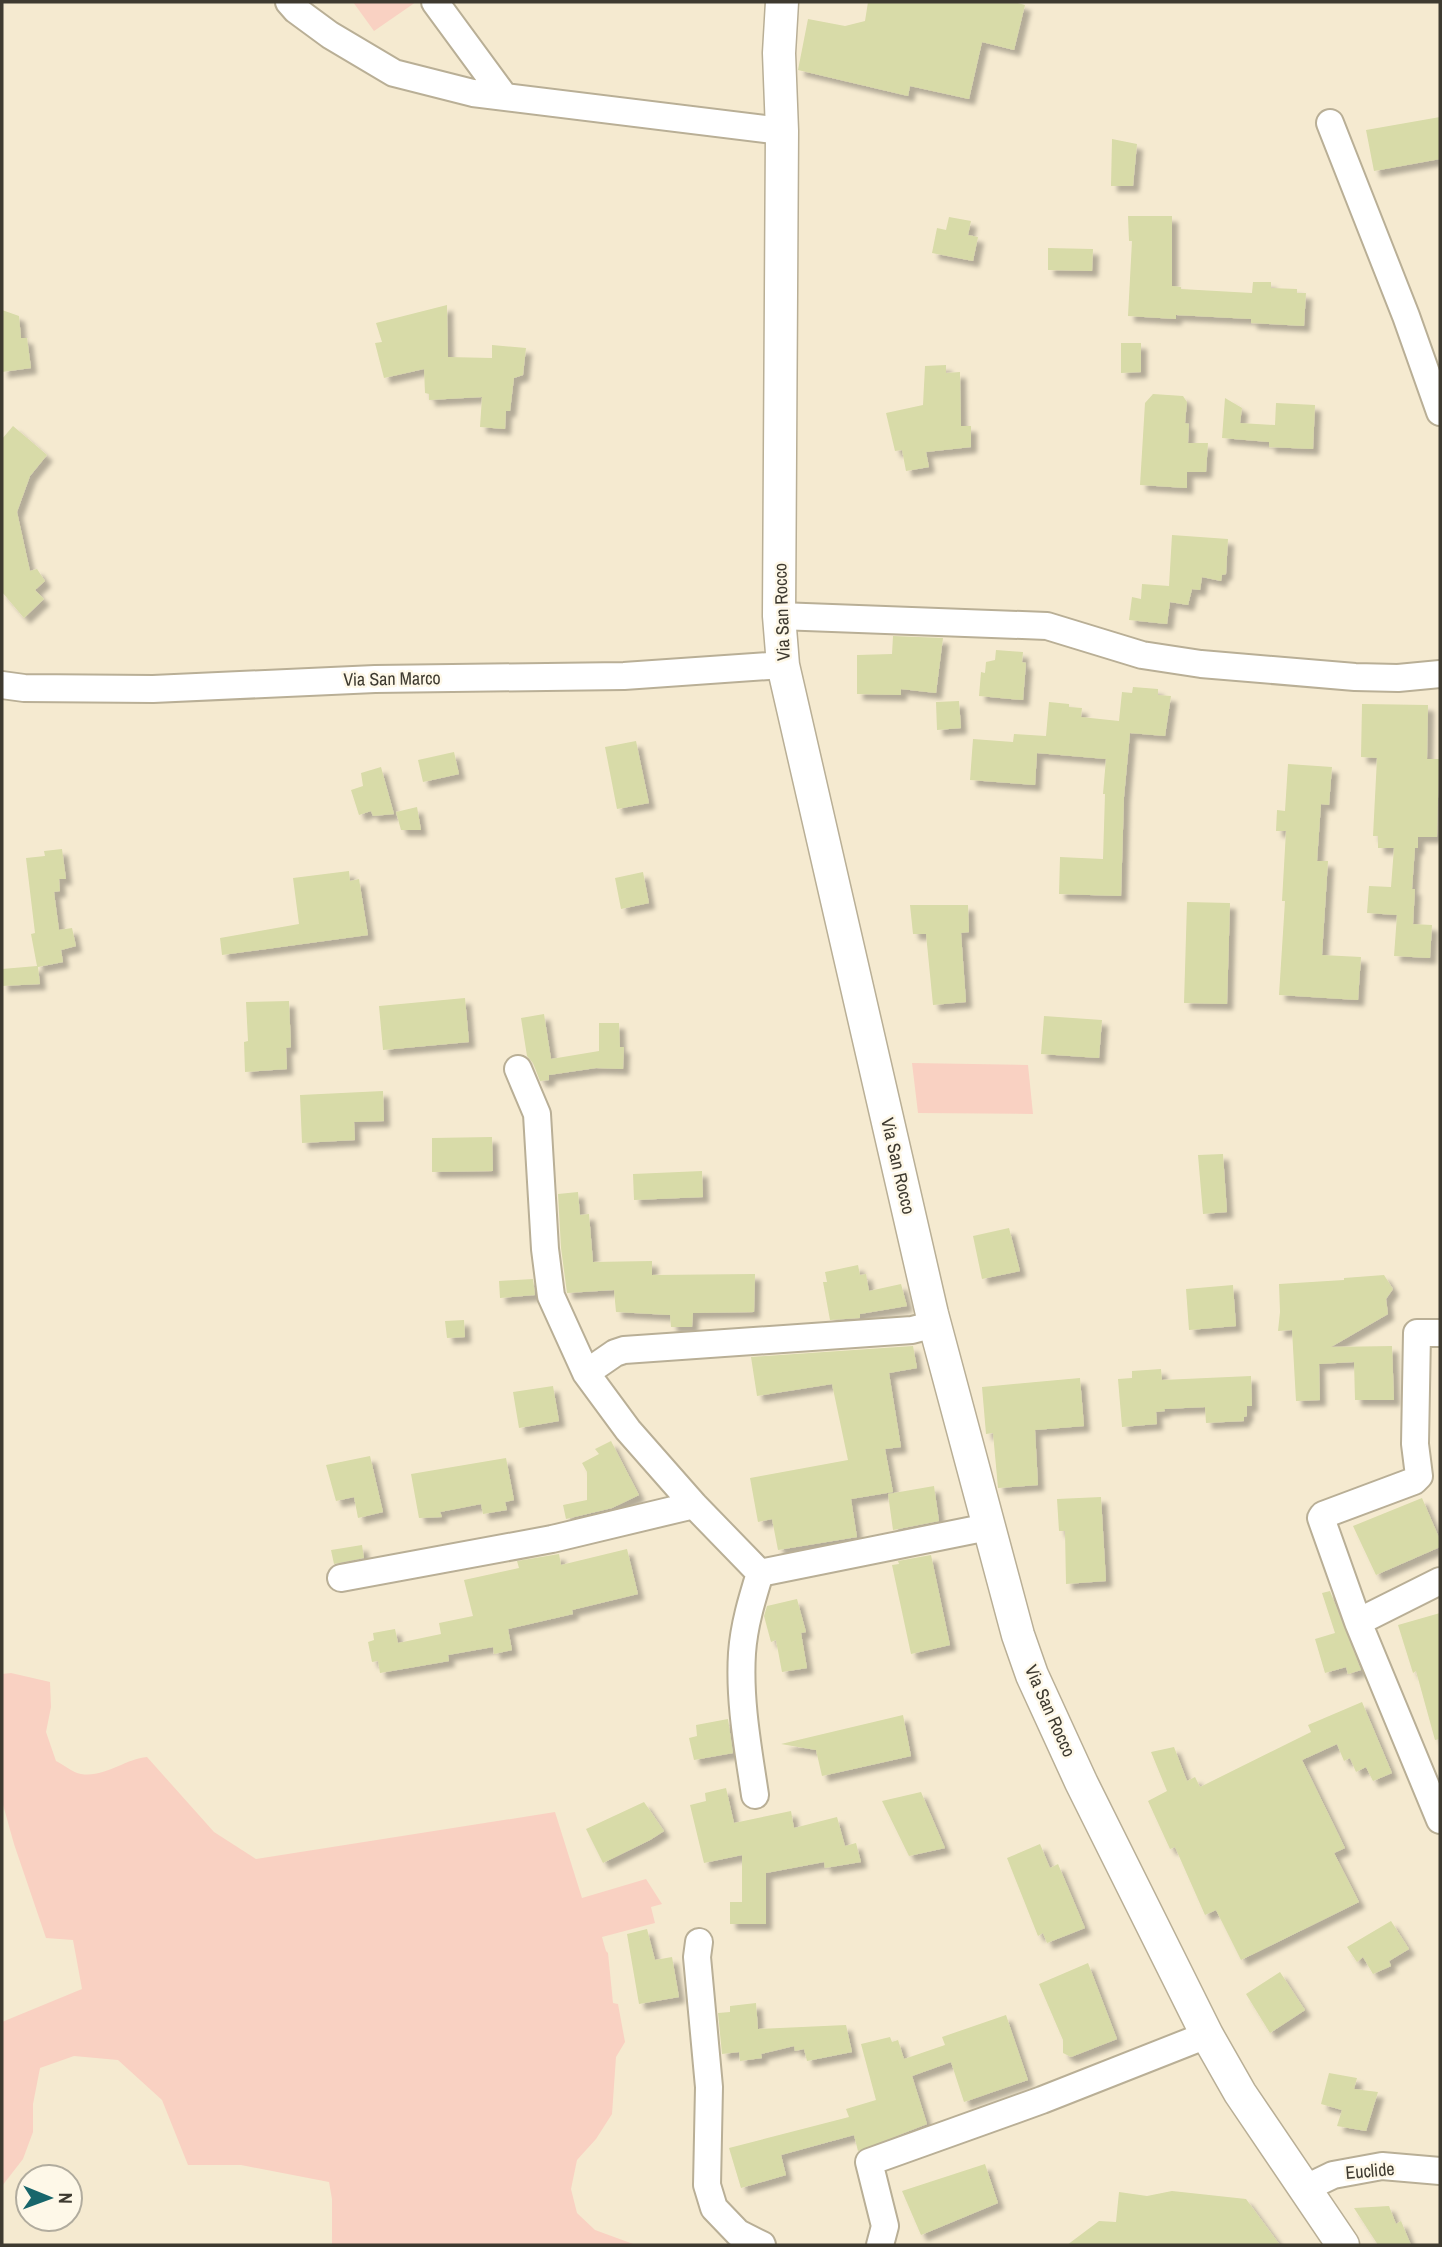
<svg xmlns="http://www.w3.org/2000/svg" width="1442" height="2247" font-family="'Archivo Narrow',sans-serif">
<defs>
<filter id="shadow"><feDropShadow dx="6" dy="6" stdDeviation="2" flood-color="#0004"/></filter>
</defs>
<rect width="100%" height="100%" fill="#f5ead0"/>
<path fill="#f9d1c2" d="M353,2H416L374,31Z
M912,1063L1028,1065L1033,1114L918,1113Z
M11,1673L50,1682L51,1707L46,1732L56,1761C63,1764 73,1773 81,1774C104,1778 125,1759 147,1757L214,1832L256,1859L555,1812L582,1898L646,1879L662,1904L651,1907L655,1923L602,1937L606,1951L608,1953L613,2003L618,2004L625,2042L616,2057L612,2114L596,2139L577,2160L571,2189L577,2213L595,2230L636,2245H332V2199L329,2182L241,2165H188L162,2100L118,2060L74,2056L40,2068L33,2104V2132L23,2159L2,2186V2022L82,1989L73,1940L46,1938L14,1844L2,1801V1674Z"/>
<path fill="#d8dba8" filter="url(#shadow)" d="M868,2H1014L1025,5L1014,50L982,42L969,99L910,86L908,96L798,70L808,19L845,26L865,21Z
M1440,117V159L1374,171L1366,130Z
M1112,139L1137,144L1133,186H1111Z
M1128,216H1172V286L1181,287V289L1252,293L1253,282H1271V288L1297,289V293H1306L1304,326L1251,323V319L1176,315V319L1128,316L1132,241H1129Z
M949,217L971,221L968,235L978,237L973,261L932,253L937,228L946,230Z
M1048,248L1093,249L1092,271L1048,270Z
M447,305L448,357L492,358V345L526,348L523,375L514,378L510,411H506L505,429L480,427L482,397L429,400V394L425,393L424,369L384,378L375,343L382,342L376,323Z
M2,310L19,316L21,338H27L31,368L2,372Z
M1121,343H1141V372L1121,373Z
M946,365V373L960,372L961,426H971V447L926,452L929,467L906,471L902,450L895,451L886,413L923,405L925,366Z
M1153,394L1183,396L1187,402L1185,423L1189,424L1188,443H1208L1206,472H1187V488L1140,485L1145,403Z
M1225,398L1242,408L1240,423L1275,425L1276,403L1315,405L1313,449L1269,447V442L1222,438Z
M13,426L47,455L30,476L17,512L30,571L37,569L45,581L35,590L44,599L24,618L2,592V439Z
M1172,535L1228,539L1226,574L1222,575L1221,581L1202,577L1200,590L1192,589L1188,605L1170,602L1167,624L1129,620L1132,597L1141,599L1142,584L1169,586Z
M893,636L943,638L936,693L901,689V695L857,694V655L892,654Z
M996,650L1023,652L1022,662L1026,663L1023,700L979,696L981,672L985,673L986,662L995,660Z
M1133,687L1158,689V695L1171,696L1165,736L1130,733L1124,797L1121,896L1059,894L1060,857L1103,859L1105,794H1103L1106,759L1037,753L1035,785L970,780L973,739L1013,742L1014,734L1046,736L1049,702L1069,704V707L1082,708L1081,717L1119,721L1122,692L1132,693Z
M959,701L961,728L937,730L936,702Z
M1362,704L1428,705L1427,759H1439L1437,837H1418V848H1415L1412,889H1415L1413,924L1432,925L1430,958L1394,956L1397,915L1367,913L1369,886L1391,887L1394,848H1378V836H1373L1377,758L1361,757Z
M636,741L649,803L617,809L605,747Z
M454,752L459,774L423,782L418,760Z
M1288,764L1332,767L1329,805L1321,804L1317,861H1328L1322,955L1361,957L1358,1000L1279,995L1285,901H1282L1286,831H1276L1277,810L1285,811Z
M381,767L394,814L373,816L371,811L359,815L351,790L363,786L361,773Z
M417,807L421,830H401L396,812Z
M62,849L66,879H59L60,891L54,892L59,930L72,928L76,946L61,950L63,962L38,967L40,984L2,986V969L37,966L31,934L35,933L26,858L45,856L44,851Z
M349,871L350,881L359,879L368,935L222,955L220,938L299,924L293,878Z
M643,872L649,903L621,909L615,878Z
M1187,902L1230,903L1227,1004L1184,1003Z
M910,905H968L969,932L961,933L966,1002L933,1005L926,934H913Z
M465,998L469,1042L383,1050L379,1006Z
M289,1001L291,1047L286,1048L287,1069L245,1072L244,1042L248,1041L246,1002Z
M544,1014L551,1059L599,1051V1023H619L620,1047H624L623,1069L596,1068L549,1075V1080L540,1081L533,1063L527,1056L521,1018Z
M1044,1016L1102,1020L1099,1058L1041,1054Z
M383,1091L384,1121L354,1122L355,1140L302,1143L300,1095Z
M492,1137L493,1171L432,1172V1138Z
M1223,1154L1227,1212L1203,1214L1198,1155Z
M702,1171L703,1197L634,1200L633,1174Z
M578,1192L580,1215L589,1214L593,1262L652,1261V1275L755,1274L754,1312L693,1313L692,1327H671L670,1315L616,1312L614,1290L567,1293L561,1248L558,1194Z
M1009,1228L1020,1271L982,1279L973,1236Z
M858,1265L860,1275L866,1274L869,1291L901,1284L907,1306L860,1314V1318L830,1320L823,1282H827L825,1272Z
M1384,1275L1393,1289L1386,1299L1388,1314L1331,1347L1392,1346L1394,1400H1355L1354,1362L1319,1364L1320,1400L1296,1401L1292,1330L1278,1331L1280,1312L1279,1284L1344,1280V1278Z
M533,1279L535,1295L500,1298L499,1281Z
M1233,1285L1236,1326L1189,1330L1186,1289Z
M464,1320L465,1337L447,1338L445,1321Z
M913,1346L917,1368L889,1373L901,1447L885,1449L893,1492L851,1499L857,1537L778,1550L772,1519L758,1522L750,1478L848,1460L832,1384L757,1396L751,1357Z
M1161,1369L1162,1380L1251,1376L1252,1406H1247V1416L1244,1417V1421L1206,1423L1205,1407L1164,1409L1165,1411L1156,1412L1157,1424L1122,1427L1118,1379L1132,1378V1371Z
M1080,1378L1084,1426L1035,1430L1038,1485L998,1488L993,1433L986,1434L982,1387Z
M553,1386L559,1421L519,1428L513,1392Z
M611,1441L639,1495L612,1508L566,1519L563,1505L587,1500V1472L582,1463L599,1454L595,1449Z
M370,1456L383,1512L358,1518L354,1497L336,1501L326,1465Z
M506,1458L514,1500L505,1502L507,1510L483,1514L481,1504L440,1512L442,1517L419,1518L411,1474Z
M934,1486L939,1521L893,1530L888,1494Z
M1101,1497L1106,1581L1066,1584L1065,1531H1059L1057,1499Z
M1422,1498L1440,1540V1547L1376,1575L1353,1526Z
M362,1545L364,1558L334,1564L331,1550Z
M627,1549L638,1594L572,1610L573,1614L508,1629L512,1650L494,1654L493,1647L448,1655L449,1661L380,1673L378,1661L372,1662L368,1642L374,1640L373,1633L395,1629L398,1643L441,1634L439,1623L473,1616L464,1580L519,1568L517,1561L559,1554L561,1565Z
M931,1555L950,1645L911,1654L892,1565L899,1564L898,1561Z
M1330,1591L1361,1670L1348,1674L1346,1667L1325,1673L1315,1639L1335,1633L1322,1593Z
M797,1599L806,1632L801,1633L807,1668L782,1672L776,1640L771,1642L764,1616L767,1606Z
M1440,1613V1739L1435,1740L1416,1671L1413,1673L1398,1625Z
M1362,1702L1392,1773L1373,1781L1366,1767L1356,1772L1350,1758L1344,1761L1337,1744L1302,1760L1345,1848L1334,1853L1359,1902L1241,1960L1216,1910L1205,1915L1175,1847L1170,1849L1148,1801L1167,1791L1151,1752L1174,1747L1187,1781L1195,1777L1200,1787L1311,1732L1308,1725Z
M903,1715L911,1756L822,1776L816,1750L781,1744Z
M728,1719L733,1753L694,1760L689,1738L697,1736L696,1725Z
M726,1788L734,1823L791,1811L794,1828L837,1817L845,1846L856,1843L861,1862L825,1868L824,1862L766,1873V1924H730V1902H742V1855L704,1863L690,1805L706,1801L705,1793Z
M921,1792L945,1848L909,1856L882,1801Z
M644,1802L664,1831L650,1840L603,1863L586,1829Z
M1040,1844L1050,1868L1058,1864L1085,1928L1047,1943L1043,1933L1038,1936L1007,1858Z
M1391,1921L1409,1949L1389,1961L1391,1966L1373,1974L1363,1957L1357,1962L1347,1947Z
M647,1929L655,1960L672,1957L679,1997L639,2004L627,1934Z
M1088,1963L1117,2039L1071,2057L1063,2053V2040L1039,1984Z
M1280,1972L1305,2010L1270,2033L1246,1994Z
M756,2003L758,2029L846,2025L852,2052L807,2061L804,2049L795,2051L794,2046L761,2054L762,2058L740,2061L739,2052L722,2054L718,2013L730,2012V2006Z
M1006,2015L1028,2080L964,2102L951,2062L912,2076L927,2124L858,2151L854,2135L781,2155L786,2175L741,2188L729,2148L849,2117L846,2109L876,2100L861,2044L890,2037L892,2042L898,2040L904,2059L945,2045L942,2037Z
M1329,2073L1357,2078L1354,2089L1378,2092L1366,2131L1337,2126L1342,2110L1321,2104Z
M985,2164L998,2203L921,2235L902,2191Z
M1172,2191L1246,2199L1280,2245H1067L1099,2221L1116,2222L1119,2192L1147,2196Z
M1389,2206L1396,2224L1401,2221L1411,2245H1378L1354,2208Z"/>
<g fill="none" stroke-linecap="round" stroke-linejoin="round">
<g stroke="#b9af96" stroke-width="30">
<path id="minor" d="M289,2L296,10L330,35L394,73L473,93L782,131
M435,2L504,96
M1330,123L1406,316L1440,412
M779,616L1047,626L1142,655L1201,664L1355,677L1398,678L1440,674
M2,685L24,688L153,689L375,679L624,676L783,665
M518,1069L537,1114L545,1249L551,1296L586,1373L628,1430L694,1505L760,1573L988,1527
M1440,1333H1417L1415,1444L1419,1476L1414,1481L1323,1515L1321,1518L1358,1622L1440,1820
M586,1373L615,1353L624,1350L912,1330L935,1324
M341,1578L552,1539L694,1505
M1358,1622L1440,1581
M755,1795C748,1748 739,1701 742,1653C744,1625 752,1599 760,1573
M699,1942L697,1957L709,2087L707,2185L714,2208L738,2233L762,2245
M1304,2189L1333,2175L1382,2166L1440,2171
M880,2245L885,2226L869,2162L1042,2100L1207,2035"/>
</g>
<g stroke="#b9af96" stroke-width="35">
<path id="tertiary" d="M782,2L779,53L782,131L779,616L783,665L932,1314L1018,1635L1032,1675L1081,1782L1207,2035L1240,2093L1343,2245"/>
</g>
<use href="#minor" stroke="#fff" stroke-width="26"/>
<use href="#tertiary" stroke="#fff" stroke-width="32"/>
</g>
<g text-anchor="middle" stroke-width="5" stroke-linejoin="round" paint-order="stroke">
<g font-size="18" fill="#3e3a30" stroke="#fef8e8">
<text transform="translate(782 612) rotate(-92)" y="6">Via San Rocco</text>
<text transform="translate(392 679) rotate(-1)" y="6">Via San Marco</text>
<text transform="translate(898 1166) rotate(77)" y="6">Via San Rocco</text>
<text transform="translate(1050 1711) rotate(66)" y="6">Via San Rocco</text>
<text transform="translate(1370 2171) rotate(-5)" y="6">Euclide</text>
</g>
</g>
<rect width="1442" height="2247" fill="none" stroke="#3e3a30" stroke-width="7"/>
<g transform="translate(49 2198) rotate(91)"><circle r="33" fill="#fef8e8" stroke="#b1ac9e" stroke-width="2"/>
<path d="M0-5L12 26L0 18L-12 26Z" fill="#18666b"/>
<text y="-10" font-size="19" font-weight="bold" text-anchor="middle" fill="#3e3a30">N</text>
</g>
</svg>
